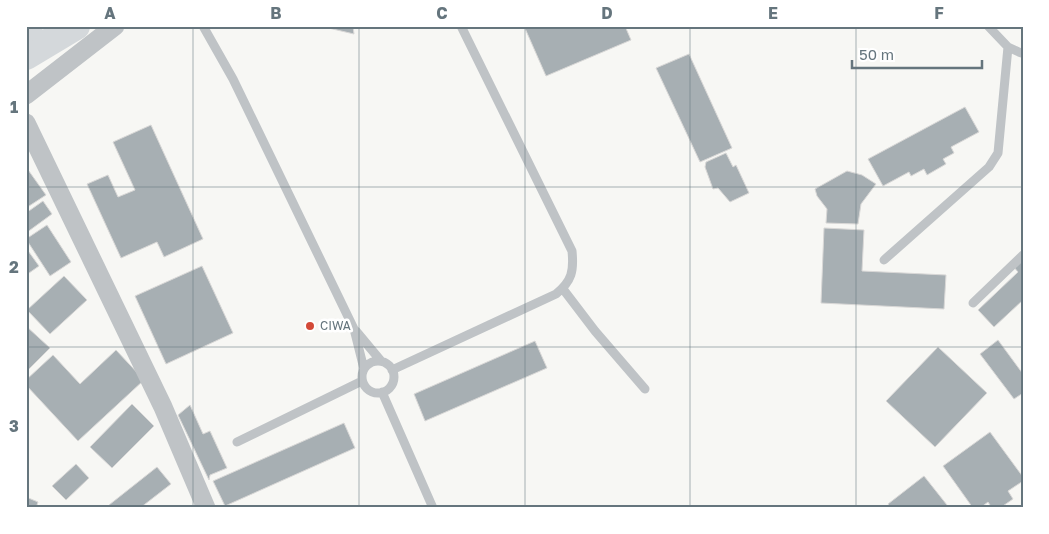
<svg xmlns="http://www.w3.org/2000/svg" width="1049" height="534" font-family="'Golos Text',sans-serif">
<rect width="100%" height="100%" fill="#f7f7f4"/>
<path fill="#a7afb3" stroke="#d9d8d7" d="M320,26H353L354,34Z
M524,26H625L631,40L546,76Z
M689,54L732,148L700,162L656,68Z
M965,107L979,132L951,147L954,153L943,159L946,164L927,175L924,169L911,176L909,172L883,186L868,159Z
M151,125L203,239L164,257L157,242L121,258L87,184L108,175L118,197L135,190L113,142Z
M726,153L733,167L736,165L749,193L730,202L718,188L713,189L705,167L706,162Z
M26,167L46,195L26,208Z
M847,171L862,175L876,184L861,204L858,224L826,223L827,209L817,196L815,189Z
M43,201L52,214L26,233V213Z
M47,225L71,262L50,276L26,239Z
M824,228L864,230L862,271L946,275L944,309L821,303Z
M26,248L39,266L29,273L26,269Z
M1023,258V300L994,327L978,310L1018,272L1013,266Z
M202,266L233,333L166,364L135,296Z
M64,276L87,300L50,334L27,310Z
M26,326L50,348L28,370L26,368Z
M998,340L1023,374V393L1014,399L980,354Z
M535,341L547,368L425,421L414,394Z
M938,347L987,393L935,447L886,401Z
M116,350L144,380L78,441L26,385V380L53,355L80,384Z
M132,404L154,426L112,468L90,447Z
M190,405L203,434L210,431L227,468L210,475L209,480L178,415Z
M344,423L355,448L225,506L213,481Z
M990,432L1023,477V481L1008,491L1013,499L1000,508H992L988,502L980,508H973L943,466Z
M76,464L89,478L66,500L52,486Z
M157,467L171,484L140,508H111L109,505Z
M924,476L947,505L944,508H891L888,504Z
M26,497L38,502L36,508H26Z"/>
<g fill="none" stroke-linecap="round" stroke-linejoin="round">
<path stroke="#bfc3c6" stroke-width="9" d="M203,26L233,79L354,329L364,369
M988,26L1008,47L1021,53L1023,52
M884,260L989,167L998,153L1008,47
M563,289L595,331L645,389
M973,303L1023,255
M356,331L381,361
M362 377a16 16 0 1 1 32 0a16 16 0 1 1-32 0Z
M392,370L556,294C572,281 574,271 572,251L461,26
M382,392L433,508
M237,442L362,381"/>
<path stroke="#bfc3c6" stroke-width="19" d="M26,95L115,26
M26,123L163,407L206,508"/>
<path stroke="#d4d8db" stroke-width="28" d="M26,56L76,26"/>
<path stroke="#d4d8db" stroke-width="28" d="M26,28L29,26"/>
</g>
<path fill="none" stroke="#65757d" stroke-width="1" stroke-opacity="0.55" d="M193,26V508M359,26V508M525,26V508M690,26V508M856,26V508M26,187H1023M26,347H1023"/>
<circle fill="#d34a38" stroke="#fff" stroke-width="2" cx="310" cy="326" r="5"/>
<g text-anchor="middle" stroke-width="5" stroke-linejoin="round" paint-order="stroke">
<g font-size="12" fill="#65757d" stroke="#fff" text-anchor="start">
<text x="320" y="330">CIWA</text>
</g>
</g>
<rect width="1049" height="534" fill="none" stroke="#ffffff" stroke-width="55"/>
<path d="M852 60v8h130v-8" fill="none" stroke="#65757d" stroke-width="2.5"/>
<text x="859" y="60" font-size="15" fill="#65757d" stroke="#ffffff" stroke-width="4" paint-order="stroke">50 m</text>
<rect x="28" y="28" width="994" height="478" fill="none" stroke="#65757d" stroke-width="2"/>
<g font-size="16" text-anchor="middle" font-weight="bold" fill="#65757d">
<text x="110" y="19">A</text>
<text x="276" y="19">B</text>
<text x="442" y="19">C</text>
<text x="607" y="19">D</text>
<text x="773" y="19">E</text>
<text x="939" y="19">F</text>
<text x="14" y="113">1</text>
<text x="14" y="273">2</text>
<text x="14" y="432">3</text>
</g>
</svg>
